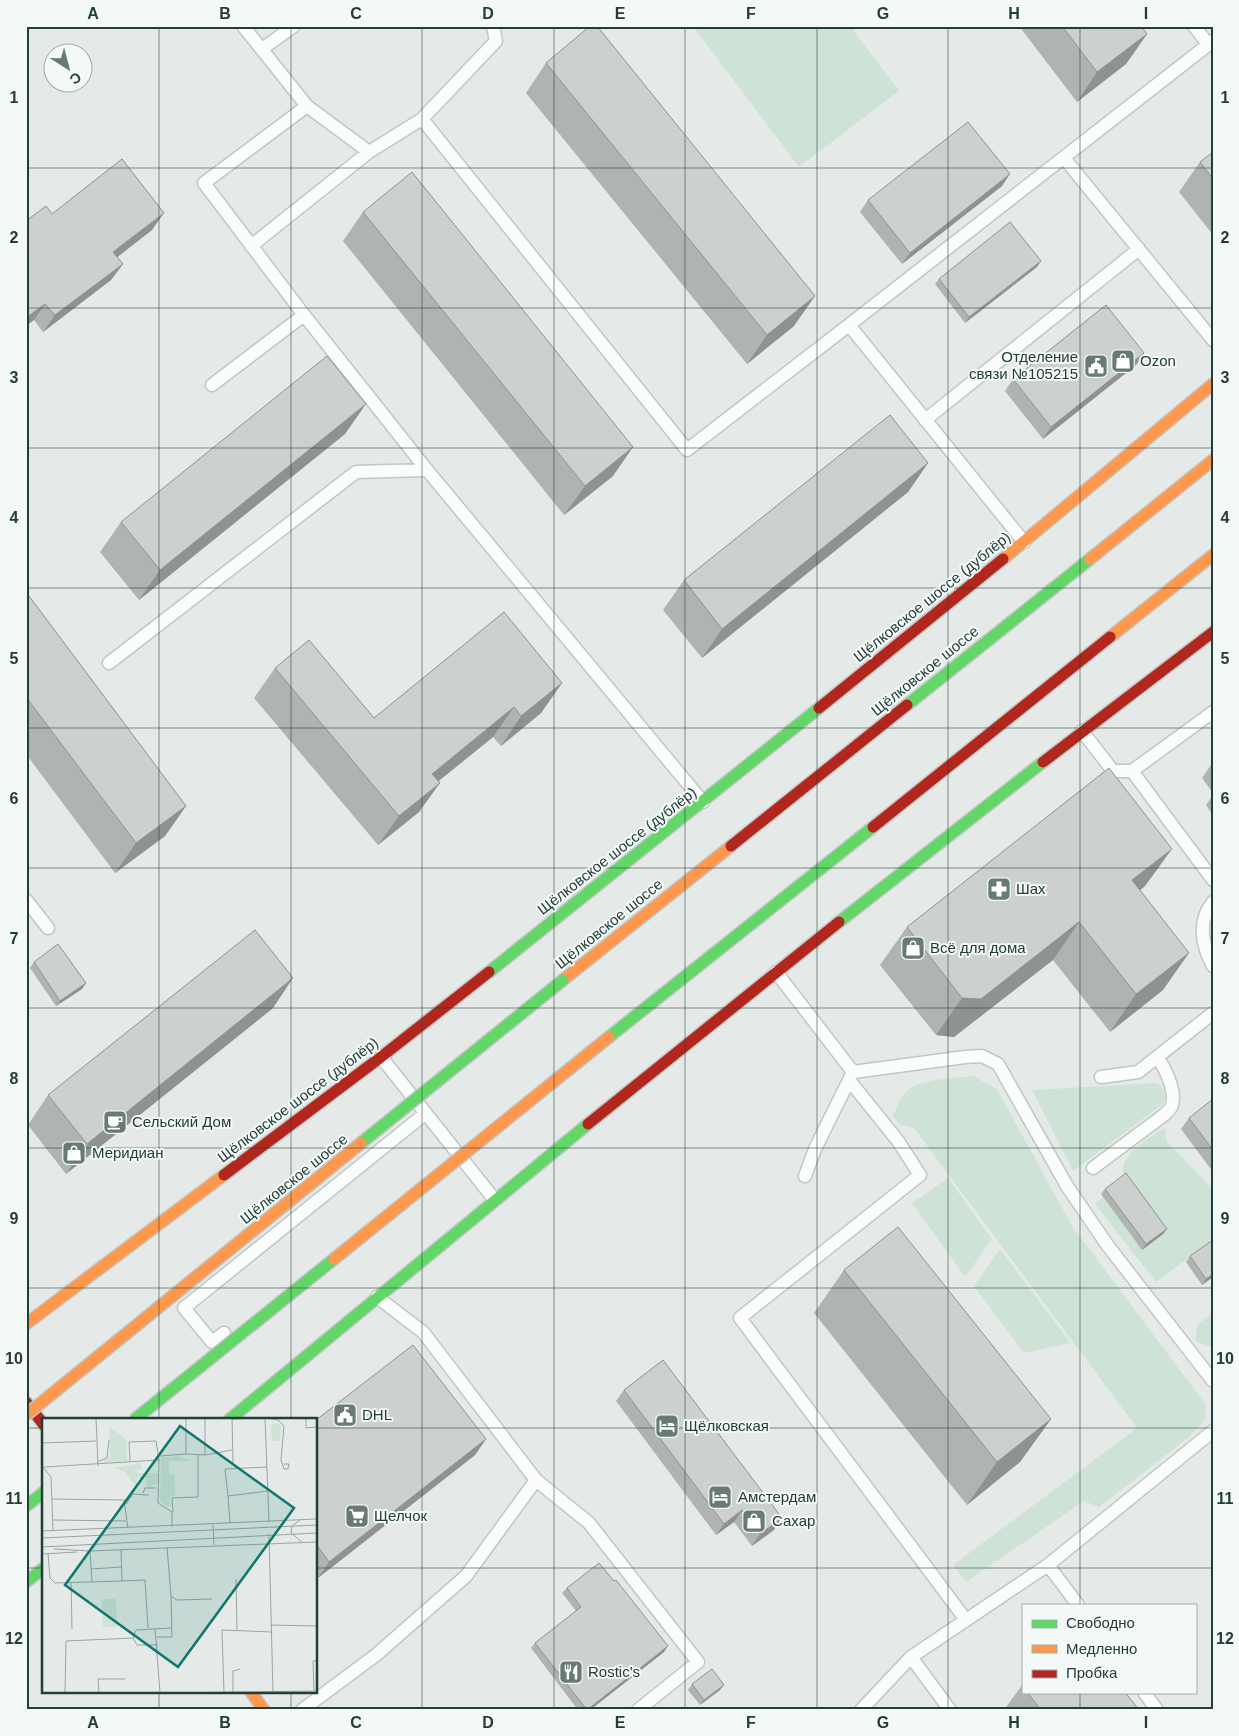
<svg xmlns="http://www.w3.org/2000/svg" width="1239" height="1736" font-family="Helvetica,sans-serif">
<rect width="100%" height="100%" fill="#e5eae8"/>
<path fill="#cee3d6" d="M693,26H850L899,91L799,167Z
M973,1076L997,1089L1072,1226L1206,1405L1205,1420L1187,1439L1099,1507L1084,1501L966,1582L953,1565L1137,1428L914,1128L900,1125L893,1116C897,1107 901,1096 909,1089C921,1079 957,1078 973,1076Z
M1157,1083C1166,1090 1166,1093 1163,1104L1073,1171L1032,1090Z
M1165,1127L1167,1142L1213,1189V1240L1156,1282L1095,1204L1125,1178C1115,1155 1149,1139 1165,1127Z
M948,1178L992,1239L965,1277L912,1203Z
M1000,1249L1071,1343L1024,1353L974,1286Z
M1213,1312V1346L1211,1347L1195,1341L1198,1324Z"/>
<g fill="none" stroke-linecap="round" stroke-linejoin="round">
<g stroke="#c2c7c5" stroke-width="15">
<path id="lane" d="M243,26L307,106L369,152
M1194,26L1208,44
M262,49L294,26
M422,119L687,450L849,325L1024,542
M1064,158L1213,340
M251,246L369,152L422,119L496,41L493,26
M849,325L1213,41
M212,385L304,315
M925,420L1139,249
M427,470L703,802
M109,663L356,472L427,470L304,315L204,183L307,106
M1082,731L1113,771H1132L1213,880
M1132,771L1213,712
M26,900L48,928
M1213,902C1197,921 1202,946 1213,966
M776,972L853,1072L965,1057L982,1056L998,1064L1067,1186L1108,1246L1213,1381
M381,1057L494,1199
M1101,1077L1138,1072L1213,1013
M849,1080L898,1141L920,1175L740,1318L966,1620
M1093,1168L1164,1115C1167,1112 1171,1109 1172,1105C1176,1092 1166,1069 1158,1059
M805,1176L815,1149L852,1074
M224,1333L212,1342L184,1308L426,1113
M536,1480L589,1523L698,1662L638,1710
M1048,1565L1213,1431
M1144,1692L1157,1710
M302,1710L376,1655L466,1576L536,1480L423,1332L377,1297
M861,1710L911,1657
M950,1710L911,1657L1048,1565L1078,1605"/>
</g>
<g stroke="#c0c8c5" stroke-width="14">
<path id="fast" d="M907,705L1090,559
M839,922L1043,762
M489,972L819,708
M609,1037L873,827
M229,1420L588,1124
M26,1506L44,1492
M26,1582L44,1568"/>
</g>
<g stroke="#c0c8c5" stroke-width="14">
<path id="slow" d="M1003,559L1213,384
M1090,559L1213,460
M1110,637L1213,555
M563,980L731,846
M26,1324L224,1175
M251,1692L264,1710"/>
</g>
<g stroke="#c0c8c5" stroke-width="14">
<path id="jam" d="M819,708L1003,559
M1043,762L1213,632
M873,827L1110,637
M731,846L907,705
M588,1124L839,922
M224,1175L381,1057L489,972
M26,1402L44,1425"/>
</g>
<use href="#lane" stroke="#fbfcfc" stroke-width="12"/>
<use href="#fast" stroke="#63d668" stroke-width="11"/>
<use href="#slow" stroke="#ff974d" stroke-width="11"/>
<use href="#jam" stroke="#b3261e" stroke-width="11"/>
<g stroke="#bdc6c4" stroke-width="14" stroke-linecap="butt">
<path id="fast-bridge" d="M361,1143L563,980
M134,1420L334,1259"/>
</g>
<g stroke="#bdc6c4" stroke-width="14" stroke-linecap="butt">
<path id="slow-bridge" d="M334,1259L609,1037
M26,1415L361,1143"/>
</g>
<use href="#fast-bridge" stroke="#63d668" stroke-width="11"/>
<use href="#slow-bridge" stroke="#ff974d" stroke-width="11"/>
</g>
<path fill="#afb4b2" d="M1019,26H1141L1147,34L1126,64L1077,102Z
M546,63L794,326L747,364L526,93Z
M1213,152V235L1179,192L1200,162Z
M1002,186L902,264L860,212L868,200Z
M363,212L613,476L564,515L343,241Z
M52,214L152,230L117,257L123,264L111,280L43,332L34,320L26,326V221Z
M1037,267L965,323L935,284L939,279Z
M1144,353L1136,365L1043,439L1005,391L1013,379Z
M345,434L139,600L100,552L121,522Z
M928,463L908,492L702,658L663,610L684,580Z
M26,592L186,806L165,836L115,873L26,754Z
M275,668L374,718L562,683L541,713L501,746L493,737L439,781L419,812L378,845L254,698Z
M1213,762V793L1202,778Z
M1213,795V815L1206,805Z
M1145,886L1140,890L1163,990L1110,1032L1053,960L954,1037L936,1035L880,965L907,927Z
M34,962L86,983L82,989L56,1006L30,968Z
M273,1008L66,1174L28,1125L48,1095Z
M1213,1099V1172L1181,1129L1189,1118Z
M1105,1189L1167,1229L1163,1234L1142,1250L1101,1194Z
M1190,1256L1213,1277L1202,1285L1186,1262Z
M844,1270L1051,1419L1020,1462L967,1505L814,1313Z
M624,1390L774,1530L752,1546L734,1522L716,1535L616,1401Z
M316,1420L486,1439L475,1455L318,1578L316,1576Z
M614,1581L664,1652L590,1710H578L531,1648L535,1643L576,1611L562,1593L567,1588Z
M692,1684L720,1690L700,1705L688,1690Z
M1023,1684V1692H1125L1139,1710H1004Z"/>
<path fill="#8f9291" d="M1147,34L1126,64L1077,102L1097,72Z
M1010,174L1002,186L902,264L910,253Z
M164,213L152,230L102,269L113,252Z
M1041,261L1037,267L965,323L969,317Z
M123,264L111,280L43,332L55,315Z
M815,296L794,326L747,364L767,335Z
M45,304L34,320L26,326V318Z
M1144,353L1136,365L1043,439L1051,427Z
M366,404L345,434L139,600L160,570Z
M633,447L613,476L564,515L585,486Z
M928,463L908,492L702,658L722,629Z
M562,683L541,713L501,746L521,716Z
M514,707L493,737L411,803L432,774Z
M440,783L419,812L378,845L399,816Z
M186,806L165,836L115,873L136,843Z
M1172,849L1145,886L1106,918L1132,880Z
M1079,922L1053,960L954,1037L936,1035L962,998Z
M1189,953L1163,990L1110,1032L1136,994Z
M293,978L273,1008L66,1174L87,1144Z
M86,983L82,989L56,1006L60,1001Z
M1167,1229L1163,1234L1142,1250L1146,1244Z
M1213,1274V1277L1202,1285L1206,1279Z
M1051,1419L1020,1462L967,1505L997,1462Z
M486,1439L475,1455L318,1578L329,1562Z
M742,1510L734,1522L716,1535L724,1524Z
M782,1518L774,1530L752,1546L760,1534Z
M668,1646L664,1652L590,1710H587Z
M724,1685L720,1690L700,1705L704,1700Z"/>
<path fill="#ccd1cf" stroke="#8f9291" d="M590,26H597L815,296L767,335L546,63Z
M1062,26H1141L1147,34L1097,72Z
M968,122L1010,174L910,253L868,200Z
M1213,152V179L1200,162Z
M122,159L164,213L113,252L123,264L55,315L45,304L26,318V221L46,206L52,214Z
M412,172L633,447L585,486L363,212Z
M1010,222L1041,261L969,317L939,279Z
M1106,305L1144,353L1051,427L1013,379Z
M327,356L366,404L160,570L121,522Z
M890,415L928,463L722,629L684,580Z
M26,592L186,806L136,843L26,697Z
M504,612L562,683L521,716L514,707L432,774L440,783L399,816L275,668L309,640L374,718Z
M1109,768L1172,849L1132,880L1189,953L1136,994L1079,922L981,999L962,998L907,927Z
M255,930L293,978L87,1144L48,1095Z
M58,944L86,983L60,1001L34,962Z
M1213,1099V1150L1189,1118Z
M1126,1173L1167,1229L1146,1244L1105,1189Z
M898,1227L1051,1419L997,1462L844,1270Z
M1213,1240V1274L1206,1279L1190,1256Z
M413,1345L486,1439L329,1562L316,1544V1420Z
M663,1360L782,1518L760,1534L742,1510L724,1524L624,1390Z
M599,1563L614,1581L616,1580L668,1646L587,1710L535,1643L581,1607L567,1588Z
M712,1669L724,1685L704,1700L692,1684Z
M1027,1692H1125L1139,1710H1041Z"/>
<path fill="none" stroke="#233d38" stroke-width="1" stroke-opacity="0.55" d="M159,26V1420M291,26V1420M422,26V1710M554,26V1710M685,26V1710M817,26V1710M948,26V1710M1080,26V1605M26,168H1213M26,308H1213M26,448H1213M26,588H1213M26,728H1213M26,868H1213M26,1008H1213M26,1148H1213M26,1288H1213M26,1428H44M316,1428H1213M26,1568H44M316,1568H1213M159,1692V1710M291,1692V1710M1080,1692V1710"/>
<defs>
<g id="shop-square" transform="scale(1.25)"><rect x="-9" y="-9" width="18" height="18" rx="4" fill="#677a76" stroke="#f3f9f6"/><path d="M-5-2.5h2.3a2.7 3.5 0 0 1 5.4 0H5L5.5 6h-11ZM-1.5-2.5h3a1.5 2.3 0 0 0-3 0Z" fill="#fff"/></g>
<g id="civic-square" transform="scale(1.25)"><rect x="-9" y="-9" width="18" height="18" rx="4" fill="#677a76" stroke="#f3f9f6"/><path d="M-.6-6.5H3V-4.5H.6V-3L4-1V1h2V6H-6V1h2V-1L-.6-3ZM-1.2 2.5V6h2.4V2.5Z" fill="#fff"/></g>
<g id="pharmacy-square" transform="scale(1.25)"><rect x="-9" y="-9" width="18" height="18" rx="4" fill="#677a76" stroke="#f3f9f6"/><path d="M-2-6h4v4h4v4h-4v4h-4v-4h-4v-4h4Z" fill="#fff"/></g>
<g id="cafe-square" transform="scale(1.25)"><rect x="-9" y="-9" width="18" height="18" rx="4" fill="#677a76" stroke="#f3f9f6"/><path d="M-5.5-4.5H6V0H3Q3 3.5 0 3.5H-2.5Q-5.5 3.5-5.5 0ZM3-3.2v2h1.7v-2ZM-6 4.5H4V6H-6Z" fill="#fff"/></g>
<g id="hotel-square" transform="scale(1.25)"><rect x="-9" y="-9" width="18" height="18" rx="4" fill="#677a76" stroke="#f3f9f6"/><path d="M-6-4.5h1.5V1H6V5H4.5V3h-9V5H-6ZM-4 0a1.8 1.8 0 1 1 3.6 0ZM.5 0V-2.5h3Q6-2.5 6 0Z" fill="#fff"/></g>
<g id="supermarket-square" transform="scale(1.25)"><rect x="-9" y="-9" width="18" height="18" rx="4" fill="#677a76" stroke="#f3f9f6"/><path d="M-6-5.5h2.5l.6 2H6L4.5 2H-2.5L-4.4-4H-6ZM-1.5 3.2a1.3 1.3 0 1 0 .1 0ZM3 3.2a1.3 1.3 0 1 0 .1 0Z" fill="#fff"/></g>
<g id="restaurant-square" transform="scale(1.25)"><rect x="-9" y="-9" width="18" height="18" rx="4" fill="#677a76" stroke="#f3f9f6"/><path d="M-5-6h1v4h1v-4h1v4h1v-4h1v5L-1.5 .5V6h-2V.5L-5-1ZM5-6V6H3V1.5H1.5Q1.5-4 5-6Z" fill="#fff"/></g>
</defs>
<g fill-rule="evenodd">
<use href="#shop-square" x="1123" y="361"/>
<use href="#civic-square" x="1096" y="366"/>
<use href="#pharmacy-square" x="999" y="889"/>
<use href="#shop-square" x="913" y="948"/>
<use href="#cafe-square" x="115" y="1122"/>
<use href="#shop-square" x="74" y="1153"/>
<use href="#civic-square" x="345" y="1415"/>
<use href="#hotel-square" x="667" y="1426"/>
<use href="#hotel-square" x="720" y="1497"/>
<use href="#supermarket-square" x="357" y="1516"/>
<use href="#shop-square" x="754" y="1521"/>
<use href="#restaurant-square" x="571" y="1672"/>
</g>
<g text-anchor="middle" stroke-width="4" stroke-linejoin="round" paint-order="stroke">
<g font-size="15" fill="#233d38" stroke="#f3f9f6" text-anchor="start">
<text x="1078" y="362" text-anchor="end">Отделение<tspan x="1078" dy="17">связи №105215</tspan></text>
<text x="1140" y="366">Ozon</text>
<text x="1016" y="894">Шах</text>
<text x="930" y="953">Всё для дома</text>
<text x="132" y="1127">Сельский Дом</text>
<text x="92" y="1158">Меридиан</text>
<text x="362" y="1420">DHL</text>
<text x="684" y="1431">Щёлковская</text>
<text x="738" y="1502">Амстердам</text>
<text x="374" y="1521">Щелчок</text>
<text x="772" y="1526">Сахар</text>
<text x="588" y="1677">Rostic's</text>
</g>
<g font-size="15" fill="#233d38" stroke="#f3f9f6">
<text transform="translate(932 597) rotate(-39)" y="5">Щёлковское шоссе (дублёр)</text>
<text transform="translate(925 671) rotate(-39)" y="5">Щёлковское шоссе</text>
<text transform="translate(617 851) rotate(-38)" y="5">Щёлковское шоссе (дублёр)</text>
<text transform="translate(609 924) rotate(-39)" y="5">Щёлковское шоссе</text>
<text transform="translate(298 1100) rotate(-37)" y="5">Щёлковское шоссе (дублёр)</text>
<text transform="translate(294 1179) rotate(-39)" y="5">Щёлковское шоссе</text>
</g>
</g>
<g transform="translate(42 1418)">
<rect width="275" height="275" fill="#e5eae8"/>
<path d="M233,5L239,7L238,23H230L229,8ZM67,8L84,21L85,43L59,45L68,39ZM136,38L153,43H127V55L133,57V67L128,69L133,68V78L128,79L129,88L125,89L118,83L119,40ZM98,45L100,51L95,52V55H116V66L105,69L104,60H95V70L83,54L72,50ZM60,181H74L75,209H61Z" fill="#cee3d6"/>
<path fill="none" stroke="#97a5a2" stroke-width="1" d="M54,0L56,48M144,0V36L163,37V0M190,0L191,45M223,0L227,104M225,0L236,2L242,8L239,42L242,51H246L247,46H242M264,0V10L275,9M190,1L219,0M0,25L54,23M163,37L190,32M118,38L144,36M88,43L87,24L114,23L117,42M55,44L65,40L67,22M0,48L9,59L11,112M2,49L117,42L116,85L130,94V109M101,75L103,70H114M186,78L183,51L225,49M10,81L82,82L86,110M84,86L91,76L107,77M131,94L130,80L156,79V37M11,102L84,103M258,102L250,108L249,115L260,124M188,105L186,78L226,73M171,107L172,127M0,113L275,101M227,116L231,275M0,120L275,107M0,129L275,115M125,129L129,178M12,131L48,133L275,124M79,131L80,163L103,162L106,210M45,134L48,133L50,164M0,136L35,134M6,136L8,160L13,165L80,163M49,151L80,149M194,161L195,212M29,165L30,211M229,207L275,208M113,210L118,275M115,219H130L129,178L135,182L170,181M116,227H95L91,220L94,212L130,210M272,273L271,243H275M191,274V253L198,251M23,275L24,223L91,220M57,275L56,261H83M129,275L275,273M182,275L180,212L230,214"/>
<path fill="#0f766e" fill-opacity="0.15" stroke="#0f766e" stroke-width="2.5" d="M138,8L252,90L136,249L23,167Z"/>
<rect width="275" height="275" fill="none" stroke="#233d38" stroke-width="2.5"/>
</g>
<rect width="1239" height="1736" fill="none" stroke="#f3f9f6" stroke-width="55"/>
<rect x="1022" y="1604" width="175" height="90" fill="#f3f9f6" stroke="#a0aeaa"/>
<rect x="1032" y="1620" width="25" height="8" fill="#63d668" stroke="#a0aeaa"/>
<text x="1066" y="1628" font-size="15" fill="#233d38">Свободно</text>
<rect x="1032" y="1645" width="25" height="8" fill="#ff974d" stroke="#a0aeaa"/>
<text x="1066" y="1654" font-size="15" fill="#233d38">Медленно</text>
<rect x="1032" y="1670" width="25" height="8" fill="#b3261e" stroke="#a0aeaa"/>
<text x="1066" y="1678" font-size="15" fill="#233d38">Пробка</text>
<g transform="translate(68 68) rotate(144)"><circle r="24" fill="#f3f9f6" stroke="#a0aeaa"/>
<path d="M0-4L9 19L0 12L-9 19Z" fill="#677a76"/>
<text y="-8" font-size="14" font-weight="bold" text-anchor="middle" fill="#233d38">С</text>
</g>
<rect x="28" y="28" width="1184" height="1680" fill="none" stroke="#233d38" stroke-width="2"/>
<g font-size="16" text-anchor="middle" font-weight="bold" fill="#233d38">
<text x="93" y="19">A</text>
<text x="225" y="19">B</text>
<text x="356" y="19">C</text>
<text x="488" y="19">D</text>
<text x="620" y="19">E</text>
<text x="751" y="19">F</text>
<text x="883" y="19">G</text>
<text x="1014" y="19">H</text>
<text x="1146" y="19">I</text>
<text x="14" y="103">1</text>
<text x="1225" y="103">1</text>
<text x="14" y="243">2</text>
<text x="1225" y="243">2</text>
<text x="14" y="383">3</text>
<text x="1225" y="383">3</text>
<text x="14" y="523">4</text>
<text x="1225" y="523">4</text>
<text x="14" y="664">5</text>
<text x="1225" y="664">5</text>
<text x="14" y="804">6</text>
<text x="1225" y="804">6</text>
<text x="14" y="944">7</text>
<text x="1225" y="944">7</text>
<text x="14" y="1084">8</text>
<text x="1225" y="1084">8</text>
<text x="14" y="1224">9</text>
<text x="1225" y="1224">9</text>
<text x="14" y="1364">10</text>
<text x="1225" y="1364">10</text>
<text x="14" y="1504">11</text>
<text x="1225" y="1504">11</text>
<text x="14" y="1644">12</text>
<text x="1225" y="1644">12</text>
<text x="93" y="1728">A</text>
<text x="225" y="1728">B</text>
<text x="356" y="1728">C</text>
<text x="488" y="1728">D</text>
<text x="620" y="1728">E</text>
<text x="751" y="1728">F</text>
<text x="883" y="1728">G</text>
<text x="1014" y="1728">H</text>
<text x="1146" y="1728">I</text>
</g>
</svg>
